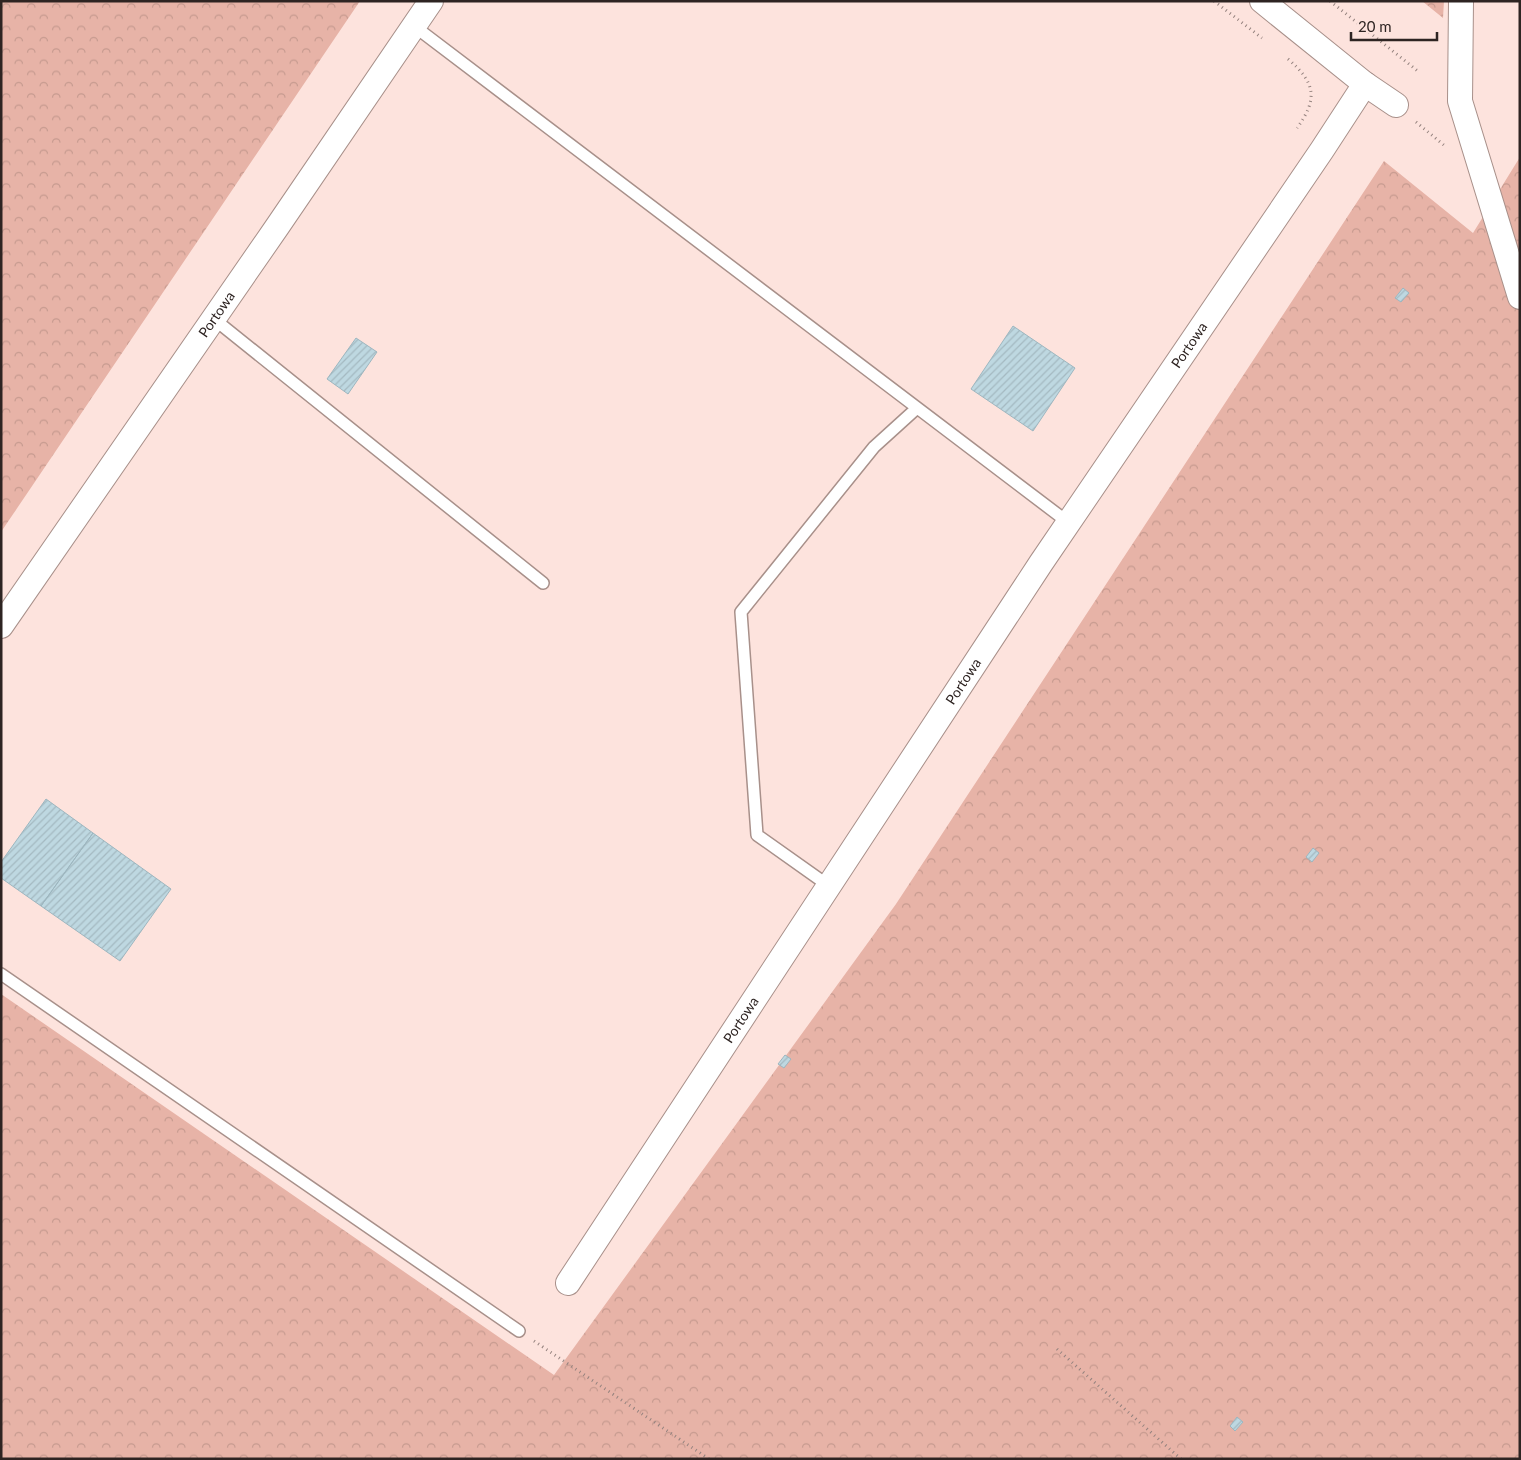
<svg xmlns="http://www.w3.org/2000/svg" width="1521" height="1460" font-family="Lato,sans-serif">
<defs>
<pattern id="forest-crowns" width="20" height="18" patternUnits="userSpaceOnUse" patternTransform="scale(1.25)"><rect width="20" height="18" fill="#e7b3a7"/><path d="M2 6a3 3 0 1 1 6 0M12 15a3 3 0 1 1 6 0" fill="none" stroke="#c69a8f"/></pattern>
<pattern id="building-hatch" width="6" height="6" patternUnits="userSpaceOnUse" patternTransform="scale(1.25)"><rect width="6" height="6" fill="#bed8e1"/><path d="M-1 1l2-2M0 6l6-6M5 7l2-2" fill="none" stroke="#a4b9c1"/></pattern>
</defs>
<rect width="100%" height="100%" fill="#fde3dd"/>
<path fill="url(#forest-crowns)" d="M1,1H360L1,532Z
M1422,1H1444L1443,18Z
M1520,157V1459H1V994L554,1375L896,904L1384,161L1473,233Z"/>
<path fill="url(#building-hatch)" stroke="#9db6bf" d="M1403,288L1409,293L1401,302L1395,298Z
M1013,326L1075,368L1033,431L971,389Z
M356,338L377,352L348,394L327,379Z
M46,799L93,833L41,906L1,878V862Z
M93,833L171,889L120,961L41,906Z
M1313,848L1319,853L1312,862L1306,857Z
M785,1055L791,1059L784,1068L778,1064Z
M1237,1417L1243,1422L1235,1431L1230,1426Z"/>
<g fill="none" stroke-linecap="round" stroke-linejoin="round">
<g stroke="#a8908a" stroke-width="14">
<path id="lane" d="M414,26L1069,523
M214,319L543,583
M829,886L757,835L741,612L874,447L917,408
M1,974L519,1331"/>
</g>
<g stroke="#a8908a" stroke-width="26">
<g id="street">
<path d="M1262,1L1365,84L1396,105"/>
<path d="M1461,1L1460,101L1520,297"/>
<path id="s1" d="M1,626L277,227L431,1"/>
<path id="s2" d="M568,1283L1041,563L1322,150L1365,84"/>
</g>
</g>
<path stroke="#94827e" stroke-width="3" stroke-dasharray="1 4" stroke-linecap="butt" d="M1214,1L1262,38
M1330,1L1419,72
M1288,59C1316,83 1318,99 1297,128
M1416,122L1445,146
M534,1341L709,1459
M1057,1349L1181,1459"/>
<use href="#lane" stroke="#fff" stroke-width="11"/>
<use href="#street" stroke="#fff" stroke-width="24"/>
</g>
<g text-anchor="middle" stroke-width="4" stroke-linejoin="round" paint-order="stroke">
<g font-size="14" fill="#2e2422" stroke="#fde3dd">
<text dy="5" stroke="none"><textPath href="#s1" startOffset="379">Portowa</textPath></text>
<text dy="5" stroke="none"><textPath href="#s2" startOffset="1125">Portowa</textPath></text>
<text dy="5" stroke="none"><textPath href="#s2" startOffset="720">Portowa</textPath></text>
<text dy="5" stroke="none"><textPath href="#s2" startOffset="315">Portowa</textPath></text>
</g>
</g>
<rect width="1521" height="1460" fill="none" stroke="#2e2422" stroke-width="5"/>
<path d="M1351 32v8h86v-8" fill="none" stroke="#2e2422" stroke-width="2.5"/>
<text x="1358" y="32" font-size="15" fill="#2e2422" stroke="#fde3dd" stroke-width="4" paint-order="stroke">20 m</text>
</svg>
